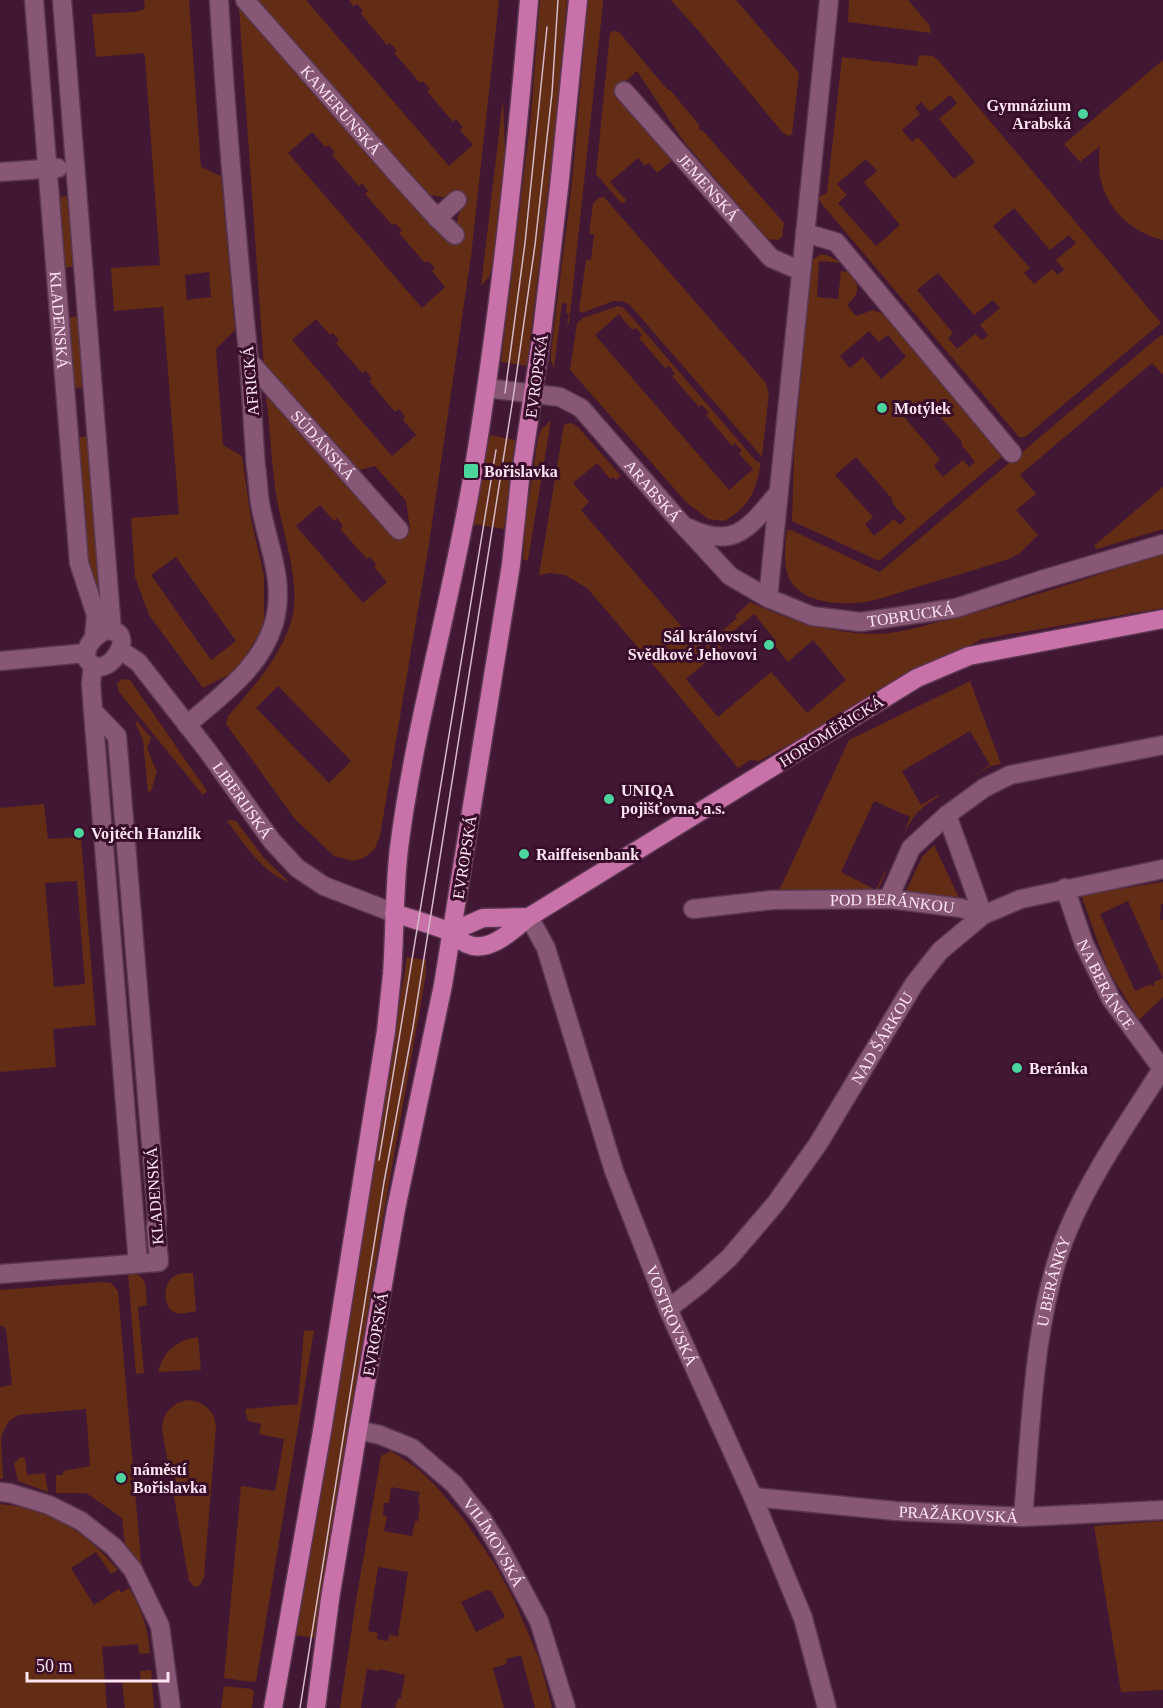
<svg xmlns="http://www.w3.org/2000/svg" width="1163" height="1708" font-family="Georgia,serif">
<rect width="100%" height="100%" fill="#421734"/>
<path fill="#622c15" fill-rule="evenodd" d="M144,0H189L201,167L221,176L235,330L216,349L223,445L242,456L251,519L264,575V626L236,671L203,688L149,615L135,577L131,518L179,514L163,307L114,311L111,268L160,265L145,58L144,53L96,57L92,14L135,12L145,9ZM209,272L211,297L187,300L185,275ZM176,557L236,641L211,660L151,575Z
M253,0H306L449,166L473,145L460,130L463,127L456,119L453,122L427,91L430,89L423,81L420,83L394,53L397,50L390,43L387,45L361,14L363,11L357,4L353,6L349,0H499L471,256L429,544L380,836L374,850L364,858L353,861L334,856L295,819L226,724L228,716C254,686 278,661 291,622C303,583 280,527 275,487C271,457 270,426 266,396L270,397L400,538L410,529L406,501L375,466L359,470L351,468L264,367L239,9L251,14L451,244L453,242L458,217L461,208L468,201L458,191L448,198L430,195L414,185ZM312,132L325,147L329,145L335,153L332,155L359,186L362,183L368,191L365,194L392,225L395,223L402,230L399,233L425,263L428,261L435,268L432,271L445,287L422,308L288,153ZM316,319L330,335L333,333L339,340L336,343L362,373L366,371L372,379L369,381L395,412L399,409L405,417L403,420L416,435L392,456L292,340ZM320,505L334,521L337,518L343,526L340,529L367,559L370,557L376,564L374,567L387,582L363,603L296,526ZM278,686L351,761L329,783L256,708Z
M540,0H567L554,141L527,366L501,362L531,116Z
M588,0H603V3L569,324H567L569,314L566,313L567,304L562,303L554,368L551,361V352L572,183Z
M671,0H736L799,73L792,134L789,136L783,133L696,28Z
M849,0H908L930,26L931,33L848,22Z
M613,31L619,32L666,88L671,91L699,125V129L704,132L784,223L782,237L778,240L767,239L682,139L637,71L616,90L615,94L664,139L678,155L657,173L649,163L645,166L638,158L610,182L626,200L624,203H621L596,174L610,33Z
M919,55L933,56L939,61L1161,323L1025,437H1019L821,203L818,197L827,193L842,57L917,66ZM950,95L957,103L939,119L975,162L954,179L918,137L912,142L902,130L920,114L915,108L921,102L930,112ZM866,159L877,171L864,182L900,225L876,246L838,203L847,195L837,184ZM1014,208L1050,250L1069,235L1076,243L1056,260L1064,270L1058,275L1052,269L1034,284L1024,273L1030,268L993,226ZM938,273L974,315L993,300L1000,308L980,325L988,335L982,340L975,334L957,349L948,338L953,333L917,290Z
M1163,60V240C1118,229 1093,191 1100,146L1080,162L1064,144Z
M503,99L505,151L492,268L489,277L481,286Z
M71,196L77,266L63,268L56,197Z
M604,197L765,382L769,392L762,457L630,305L622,301H613L582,313L579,310L586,260H591L594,234H589L593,204L598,198Z
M821,254L829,256L842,263L819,261L817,297L838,299L841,271L853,273C859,290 860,292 847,305L856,316L873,310L894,318L1004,455L879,561L792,521L794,453L812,260ZM869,331L879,342L888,335L906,357L881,379L863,357L850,368L840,356ZM925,399L962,442L961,444L975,462L969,467L963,460L943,477L934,466L940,459L904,417ZM856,457L892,499L893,504L906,519L900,525L894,519L874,536L865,524L873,517L835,475Z
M618,306L624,308L756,461L761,463C755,492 751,506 724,521L708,519L686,502L570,370L577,323L583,318ZM619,314L632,330L636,328L642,335L639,338L665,368L669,366L675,374L672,376L699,407L702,405L709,413L706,415L732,446L735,443L742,451L739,454L753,469L729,490L595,335Z
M82,315L87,387L73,388L67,318Z
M1163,335V375L1152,363L1020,475L1036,494L1016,510L1038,535L1020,553L1009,559C977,569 945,579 913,588C895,594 874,602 855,603C835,604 805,602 792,583C782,569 785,547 787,530H791L880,572L1156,339Z
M551,420L528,560H523L526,517L538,439L541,430Z
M572,423L578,427L621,476L616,480L613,477L610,479L597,463L573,483L589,502L581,510L681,626L703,648L737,618L735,616L750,602C787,620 828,632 869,634C897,635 926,625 954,618C1025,600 1094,576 1163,553V608L982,639L759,761L750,760L738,768L666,680L587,588L565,575L551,573L539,575L564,424ZM754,614L777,642L774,645L788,662L813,640L846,680L807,713L771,672L718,717L686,679L722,648L718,644Z
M490,435L515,440L504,529L473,524Z
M92,436L103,586L94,589L89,574L78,437Z
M1163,487V529L1097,549L1095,548V545Z
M121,679L130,680L207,791L203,795L119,692L117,685Z
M970,681L1001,764L991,766L973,776L990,765L970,731L902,771L921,805L938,795L940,796C919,808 913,815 903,837L910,817L874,801L841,872L876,890L885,871L886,872L877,892L778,893L849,740Z
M137,721L151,738L147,749L157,772L151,791L148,792L143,740L135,723Z
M44,804L48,839L81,837L96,1025L53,1029L56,1067L0,1072V808ZM77,881L85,984L54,987L45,883Z
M230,820L236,821L264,858L289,882C261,872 244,843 227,821Z
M934,845L963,906L906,891L922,857Z
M1163,882V904H1161L1160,920H1163V997L1139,1020L1108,970L1081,895ZM1128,901L1163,978L1154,982L1155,985L1152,986L1151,984L1135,991L1100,914Z
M407,957L426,960V974L383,1218L315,1638L295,1635L322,1483Z
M128,1273C150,1274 145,1289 147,1305L138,1307L144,1373L136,1374Z
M193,1273L196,1311C189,1312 179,1316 172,1311C162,1303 164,1282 174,1276C179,1273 187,1273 193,1273Z
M102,1282L111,1283L118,1291L142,1573L126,1552L122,1518L86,1493H56V1475H63V1471L90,1466L86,1409L18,1415L8,1422L1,1437L3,1479H0V1387L12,1385L6,1329L3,1326H0V1290Z
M314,1330L256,1681L252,1682L224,1678L241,1486L275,1491L284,1439L259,1434L261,1424L248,1421L245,1409L298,1404L304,1331Z
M198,1337L201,1370L158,1372C164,1351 176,1340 198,1337Z
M190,1400C205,1403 215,1411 216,1427L204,1577L200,1585L195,1587L189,1581L162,1430C162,1413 173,1401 190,1400Z
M391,1451L417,1468L435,1485L463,1518L496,1566L515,1602L540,1661L552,1708H535L521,1655L506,1659L507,1664L493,1668L504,1708H395L398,1699L401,1698L405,1675L379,1669V1671L367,1669L361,1708H340L355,1607L381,1456ZM391,1487L420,1492L418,1503L420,1504L418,1521H415L412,1536L384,1531L387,1516L383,1515L384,1503H389ZM378,1567L408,1572L398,1636L389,1635L388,1641L377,1639L378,1633L368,1631ZM487,1590L492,1592L505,1617L476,1632L461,1602Z
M20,1457L25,1458L27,1475L45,1473L48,1492L18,1481L14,1464Z
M0,1504C51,1509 86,1532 118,1570L111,1574L96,1552L71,1568L94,1605L119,1589L121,1593L129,1588C143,1612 147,1625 150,1653L139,1654L138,1644L102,1647L107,1708H0Z
M1163,1521V1690L1121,1692L1094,1526Z
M151,1670L154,1708H125L122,1682L141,1681L140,1671Z
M224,1686L252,1689L254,1692L252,1708H221Z"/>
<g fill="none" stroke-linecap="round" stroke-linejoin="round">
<g stroke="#5a374f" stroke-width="21">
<g id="minor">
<path id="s1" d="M34,0L79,563L96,615L94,637"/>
<path d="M62,0L112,631"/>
<path id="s2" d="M245,0L399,176L437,218L455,235"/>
<path id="s3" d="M624,91L771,258L801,271"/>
<path d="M0,172L58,168"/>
<path d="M437,218L457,200"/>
<path d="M805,233L836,242L1012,453"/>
<path id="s4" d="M249,361L399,530"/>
<path id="s5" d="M486,388L560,397L581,408L682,524L730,576L768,598L812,616L861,622L956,608L1041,580L1163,544"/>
<path d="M689,528C736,551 751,525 779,492"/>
<path d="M768,598L829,0"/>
<path d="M104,631C144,625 105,690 86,658C86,644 93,638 104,631Z"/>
<path id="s6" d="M120,650L138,662L207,750L272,841L297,868L324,886L394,913"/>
<path d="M0,661L86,653"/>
<path d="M93,665L91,684L93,711L138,1263"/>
<path d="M187,725C221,695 261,668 274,623C286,581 267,544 260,503C258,491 258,479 256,467C253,432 252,397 249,362C237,242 226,121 219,0"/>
<path d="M947,815L983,915"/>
<path id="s7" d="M1065,888L1084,944L1111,999L1163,1070"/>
<path d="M891,893L911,848L947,815L984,788L1010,775L1163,745"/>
<path id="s8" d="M693,909L772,900L890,899L961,908L983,915"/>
<path id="s9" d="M529,917L546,948L614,1171L668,1309L753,1497L803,1618L827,1708"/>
<path d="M0,1274L159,1262L156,1229L157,1216L117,736L93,711"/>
<path id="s10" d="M668,1309L699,1285L729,1258L776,1203L818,1144L914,984L940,951L983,915L1021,899L1163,869"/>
<path id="s11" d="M358,1430L380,1435L412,1448L454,1484L482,1519L501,1550L539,1621L566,1708"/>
<path d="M0,1492L10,1493L49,1505L81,1521L114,1547L133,1570L160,1626L171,1708"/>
<path id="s12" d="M753,1497L896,1511L1023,1517L1163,1510"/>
<path id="s13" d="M1023,1517C1031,1428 1033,1313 1068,1230C1092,1173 1129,1121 1162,1069"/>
</g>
</g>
<g stroke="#5a374f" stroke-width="21">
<path id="major" d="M394,913C412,919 431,924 448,931C455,934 460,941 467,944C489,954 513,930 529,917L917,678L969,656L1163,619
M451,932L483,918L529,917
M273,1708L322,1431L386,1031C388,1012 390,993 392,974C395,932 394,890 399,848C415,722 452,599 473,473C499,316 516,158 529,0
M316,1708L330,1599L358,1430L396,1209L443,985L511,565L520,480L541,340L559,188L578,0"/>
</g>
<use href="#minor" stroke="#885776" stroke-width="18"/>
<use href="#major" stroke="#c972aa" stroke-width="18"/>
<path stroke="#d5b8c9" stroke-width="1.5" d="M505,393L525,243L547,27
M379,1160L496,450
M300,1708L384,1182L413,1027L514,392L535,245L552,93L558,0"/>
</g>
<g fill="#4bd49b" stroke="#370d2a" stroke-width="2">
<circle cx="1083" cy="114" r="6"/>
<circle cx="882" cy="408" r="6"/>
<rect x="463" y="463" width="16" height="16" rx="3"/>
<circle cx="769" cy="645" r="6"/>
<circle cx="609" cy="799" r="6"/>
<circle cx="79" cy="833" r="6"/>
<circle cx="524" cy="854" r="6"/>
<circle cx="1017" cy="1068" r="6"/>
<circle cx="121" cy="1478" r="6"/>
</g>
<g text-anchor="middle" stroke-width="6" stroke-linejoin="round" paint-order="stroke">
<g font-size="16" font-weight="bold" fill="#fde5f2" stroke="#370d2a" text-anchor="start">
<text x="1071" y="111" text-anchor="end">Gymnázium<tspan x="1071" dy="18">Arabská</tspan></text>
<text x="894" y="414">Motýlek</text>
<text x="484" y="477">Bořislavka</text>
<text x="757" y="642" text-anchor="end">Sál království<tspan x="757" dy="18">Svědkové Jehovovi</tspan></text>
<text x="621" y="796">UNIQA<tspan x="621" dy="18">pojišťovna, a.s.</tspan></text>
<text x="91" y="839">Vojtěch Hanzlík</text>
<text x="536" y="860">Raiffeisenbank</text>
<text x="1029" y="1074">Beránka</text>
<text x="133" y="1475">náměstí<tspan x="133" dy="18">Bořislavka</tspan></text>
</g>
<g font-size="16" fill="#fde5f2" stroke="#370d2a">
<text dy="6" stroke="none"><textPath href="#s2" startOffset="146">KAMERUNSKÁ</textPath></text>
<text dy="6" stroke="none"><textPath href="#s3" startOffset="128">JEMENSKÁ</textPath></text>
<text dy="6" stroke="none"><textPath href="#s1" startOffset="321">KLADENSKÁ</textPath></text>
<text transform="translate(536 376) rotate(-82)" y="6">EVROPSKÁ</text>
<text transform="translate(250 381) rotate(-95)" y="6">AFRICKÁ</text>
<text dy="6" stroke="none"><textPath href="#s4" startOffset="112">SÚDÁNSKÁ</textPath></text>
<text dy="6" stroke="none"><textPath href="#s5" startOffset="208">ARABSKÁ</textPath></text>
<text dy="6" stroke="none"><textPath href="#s5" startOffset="514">TOBRUCKÁ</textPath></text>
<text transform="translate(831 731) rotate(-32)" y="6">HOROMĚŘICKÁ</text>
<text dy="6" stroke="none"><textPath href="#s6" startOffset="195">LIBERIJSKÁ</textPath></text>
<text transform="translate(464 857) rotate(-81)" y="6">EVROPSKÁ</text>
<text dy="6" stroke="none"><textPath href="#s8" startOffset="200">POD BERÁNKOU</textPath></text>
<text dy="6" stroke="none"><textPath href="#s7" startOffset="105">NA BERÁNCE</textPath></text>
<text dy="6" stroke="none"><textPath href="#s10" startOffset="348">NAD ŠÁRKOU</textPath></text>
<text transform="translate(154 1196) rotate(-94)" y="6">KLADENSKÁ</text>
<text dy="6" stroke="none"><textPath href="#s13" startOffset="238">U BERÁNKY</textPath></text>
<text dy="6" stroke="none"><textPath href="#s9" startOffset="424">VOSTROVSKÁ</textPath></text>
<text transform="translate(375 1334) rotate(-80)" y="6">EVROPSKÁ</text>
<text dy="6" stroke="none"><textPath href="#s12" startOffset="206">PRAŽÁKOVSKÁ</textPath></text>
<text dy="6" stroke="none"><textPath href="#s11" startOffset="183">VILÍMOVSKÁ</textPath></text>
</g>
</g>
<path d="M27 1672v9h141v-9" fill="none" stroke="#fde5f2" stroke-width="3"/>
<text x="36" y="1672" font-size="18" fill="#fde5f2" stroke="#370d2a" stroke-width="4.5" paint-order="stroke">50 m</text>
</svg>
